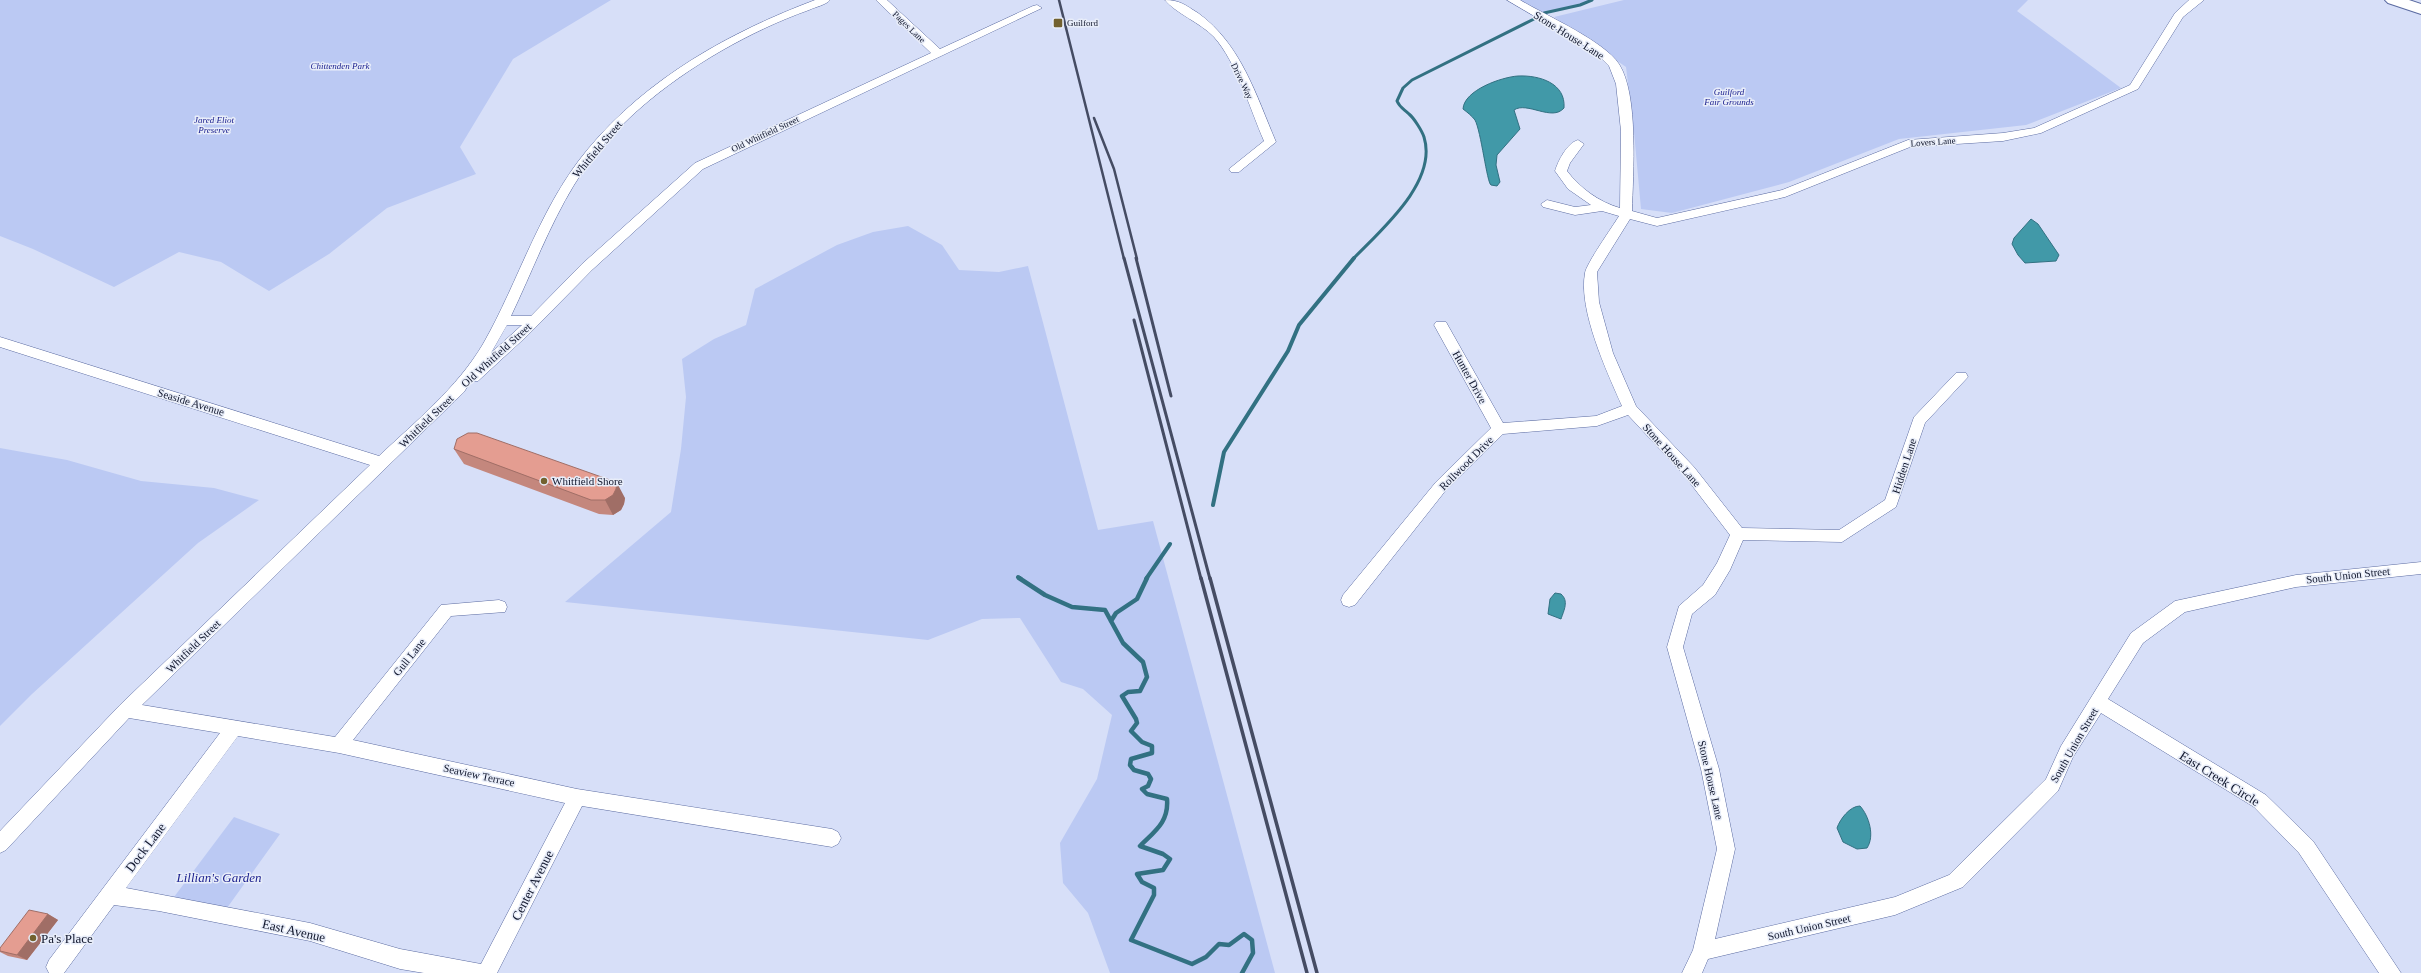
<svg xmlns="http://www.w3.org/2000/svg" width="2421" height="973" font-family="'Times New Roman',serif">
<rect width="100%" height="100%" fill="#d7dff8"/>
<path fill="#bbc9f3" d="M0,0H611L513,59L460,147L476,174L387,208L329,254L269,291L221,262L179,252L114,287L33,249L0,236Z
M1512,0H1592C1575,11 1556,6 1539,16Z
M1624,0H2028L2017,11L2121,88L2026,125L1899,139L1789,182L1672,213L1641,209L1634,132L1626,67L1554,17Z
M908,226L942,245L959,270L999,272L1028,266L1098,530L1153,521L1275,973H1110L1088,913L1063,883L1060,843L1097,779L1112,715L1083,689L1061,682L1020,618L982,619L928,640L565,602L671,512L681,449L686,397L682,359L714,339L746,325L755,289L837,245L873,232Z
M0,448L67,460L141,481L214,488L259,500L198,543L32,694L0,726Z
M234,817L280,834L227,908L174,897Z"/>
<path fill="#4199a8" stroke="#327182" d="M1518,76C1539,75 1566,83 1564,108C1552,122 1527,101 1514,110L1520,129L1497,155L1496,165L1500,182L1497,186L1491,185C1487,183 1481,131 1475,120C1472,116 1467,112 1463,109C1464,90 1502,77 1518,76Z
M2031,219L2038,224L2059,255L2056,261L2025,263L2018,255L2012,244L2014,238Z
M1555,593L1561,594C1569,601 1564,610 1561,619L1548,614L1550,599Z
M1860,806C1869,816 1875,836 1867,848L1857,849L1843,842L1837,828C1840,819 1850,806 1860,806Z"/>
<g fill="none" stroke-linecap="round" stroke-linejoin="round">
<path stroke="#327182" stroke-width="3" d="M1544,13L1580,5L1592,0
M1353,259C1381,230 1438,182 1424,137C1422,131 1414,118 1409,114C1404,109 1400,108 1397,101L1403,88L1412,80L1534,19"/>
<path stroke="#327182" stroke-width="4" d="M1213,505L1224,452L1288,351L1299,325L1354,258
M1018,577L1021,579
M1146,579L1170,544"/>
<path stroke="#327182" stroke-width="4.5" d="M1019,578L1045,595L1072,607L1105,610L1123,643L1143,662L1147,677L1140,691L1128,692L1122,696L1136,719L1137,723L1131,731L1142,742L1152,746V753L1131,759L1130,765L1134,770L1148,774L1151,779L1148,786L1142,789L1147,794L1167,799C1169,822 1155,831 1140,846L1163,854L1170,859L1163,870L1137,874L1142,882L1154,888V895L1131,940L1192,964L1206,957L1219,944L1229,945L1244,934L1252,940L1253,953L1242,973
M1111,621L1116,613L1137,599L1147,578"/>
<g stroke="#5b6ba1" stroke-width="1">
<path id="minor" d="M815,0H830C826,5 815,7 809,10C778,21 749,35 721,51C664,84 609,128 574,185C549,226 532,272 511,316H531L582,264L695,163L931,53L876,0H887L940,49L1033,6L1037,5L1042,8L703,169L592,270L528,335L478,381H471L464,392L142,705L335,737L441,605L499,600L505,602L507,607L505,612L451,616L353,740L577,789L832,829L838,832L841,838L838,844L832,847L582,806L497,973H424L400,969L310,941L159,911L114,905L64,973H49L46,967L49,960L220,733L129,718L6,850L0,853V831L120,705L370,465L0,347V337L379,456C416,421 457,388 483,344C519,281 540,206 588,149C647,78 730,32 815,0ZM507,325H522L491,353ZM238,736L339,753L565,803L481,964L400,949L310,923L126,888Z
M1165,0C1180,0 1185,5 1198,13C1241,44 1256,95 1276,142L1239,172H1231L1229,169L1264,141C1250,109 1237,63 1214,37C1201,23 1175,13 1165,0Z
M1507,0H1520C1545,15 1604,41 1619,64C1639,95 1633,174 1632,211L1657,218L1782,190L1908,140L2003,133L2034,128L2130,85L2175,13L2189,0H2204L2183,17L2138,89L2041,133L2003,141L1910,147L1785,197L1657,226L1630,219L1597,272L1599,302L1613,353L1636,406L1694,467L1742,528L1839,530L1885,500L1914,417L1956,373H1966L1968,377L1925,423L1896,507L1842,542L1743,540L1730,570L1715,595L1692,614L1683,647L1719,769L1735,849L1715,939L1895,897L1949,875L2046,779L2061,746L2131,633L2175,601L2296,575L2421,562V574L2296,587L2185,612L2143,643L2108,699L2266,795L2313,841L2401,973H2379L2299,853L2254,807L2101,713L2073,757L2058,791L1963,887L1895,915L1708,959L1702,973H1682L1693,950L1717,849L1701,769L1667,647L1679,606L1703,585L1717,563L1730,535L1684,475L1628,415L1597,426L1503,434L1446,490L1355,605L1349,607L1343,605L1341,600L1343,595L1436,482L1491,428L1434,325L1436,322H1446L1503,423L1596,416L1622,406C1607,372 1578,310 1585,273C1586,264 1613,226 1619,216L1602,211L1575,215L1543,207L1541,204L1547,200L1575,207L1591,205L1568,189L1555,171C1558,161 1567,143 1578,140L1584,144L1570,163L1567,171C1580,188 1599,202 1620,208L1621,131L1616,84L1609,66L1595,52Z"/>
</g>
<g stroke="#5b6ba1" stroke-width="2">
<path id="secondary" d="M2385,0H2409L2421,4V14L2388,3Z"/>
</g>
<use href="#minor" fill="#fff" fill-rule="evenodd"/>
<use href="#secondary" fill="#fff" fill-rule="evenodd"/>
<path stroke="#454c63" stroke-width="2.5" d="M1059,0L1124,259
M1094,118L1114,169L1137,259"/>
<path stroke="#454c63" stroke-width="3" d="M1124,258L1210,579
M1136,258L1171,396
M1134,320L1201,579"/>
<path stroke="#454c63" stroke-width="3.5" d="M1201,578L1307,973
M1210,578L1317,973"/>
</g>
<path fill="#c4877d" d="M454,449L625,498L624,504L621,510L613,515L599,514L464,464Z
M48,914L58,920L27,960L8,956L0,952V948Z"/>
<path fill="#a06e66" d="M617,483L625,498L624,504L621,510L613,515L605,500Z
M48,914L58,920L27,960L17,955Z"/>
<path fill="#e49d91" stroke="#a06e66" d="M468,433H477L610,480L617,483L616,489L613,495L605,500H591L454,449L457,439Z
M29,910L48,914L17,955L0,951V948Z"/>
<g fill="#72612f" stroke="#e8edf9" stroke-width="1.5">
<rect x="1053" y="18" width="10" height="10" rx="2"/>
<circle cx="544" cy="481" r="4"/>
<circle cx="33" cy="938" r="4"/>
</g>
<g text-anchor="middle" stroke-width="3" stroke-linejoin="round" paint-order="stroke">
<g font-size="9" fill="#0f152b" stroke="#e8edf9" text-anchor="start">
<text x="1067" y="26">Guilford</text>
</g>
<g font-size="9" fill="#0f152b" stroke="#e8edf9">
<text transform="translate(909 27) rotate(44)" y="3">Pages Lane</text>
<text transform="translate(1242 81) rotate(64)" y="3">Drive Way</text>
<text transform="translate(765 134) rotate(-25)" y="3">Old Whitfield Street</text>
<text transform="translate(1933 142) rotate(-4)" y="3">Lovers Lane</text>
</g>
<g font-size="9" font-style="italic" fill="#1e2390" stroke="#e8edf9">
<text x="340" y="69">Chittenden Park</text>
<text x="1729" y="95">Guilford<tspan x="1729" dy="10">Fair Grounds</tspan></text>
<text x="214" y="123">Jared Eliot<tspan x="214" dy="10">Preserve</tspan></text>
</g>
<g font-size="11" fill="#0f152b" stroke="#e8edf9">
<text transform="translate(1569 35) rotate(32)" y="4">Stone House Lane</text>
<text transform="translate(597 149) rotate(-50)" y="4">Whitfield Street</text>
<text transform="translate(496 355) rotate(-42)" y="4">Old Whitfield Street</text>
<text transform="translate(1470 377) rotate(61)" y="4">Hunter Drive</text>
<text transform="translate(191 402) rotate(17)" y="4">Seaside Avenue</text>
<text transform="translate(426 421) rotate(-44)" y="4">Whitfield Street</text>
<text transform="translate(1672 455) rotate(48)" y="4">Stone House Lane</text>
<text transform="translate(1466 463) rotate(-45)" y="4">Rollwood Drive</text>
<text transform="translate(1904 466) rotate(-72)" y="4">Hidden Lane</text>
<text transform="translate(2348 575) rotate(-6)" y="4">South Union Street</text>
<text transform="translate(193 646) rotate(-44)" y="4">Whitfield Street</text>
<text transform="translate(409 657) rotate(-51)" y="4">Gull Lane</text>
<text transform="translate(2074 745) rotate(-60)" y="4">South Union Street</text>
<text transform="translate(479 775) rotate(12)" y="4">Seaview Terrace</text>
<text transform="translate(1711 780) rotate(77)" y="4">Stone House Lane</text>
<text transform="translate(1809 927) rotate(-13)" y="4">South Union Street</text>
</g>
<g font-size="11" fill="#0f152b" stroke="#e8edf9" text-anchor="start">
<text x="552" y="485">Whitfield Shore</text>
</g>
<g font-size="13" fill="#0f152b" stroke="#e8edf9">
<text transform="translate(2220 778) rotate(32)" y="5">East Creek Circle</text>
<text transform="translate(145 847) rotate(-53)" y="5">Dock Lane</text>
<text transform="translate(532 885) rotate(-63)" y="5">Center Avenue</text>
<text transform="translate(294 930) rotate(13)" y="5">East Avenue</text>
</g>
<g font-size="13" font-style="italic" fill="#1e2390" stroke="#e8edf9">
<text x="219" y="882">Lillian's Garden</text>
</g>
<g font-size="13" fill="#0f152b" stroke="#e8edf9" text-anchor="start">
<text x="41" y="943">Pa's Place</text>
</g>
</g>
</svg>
